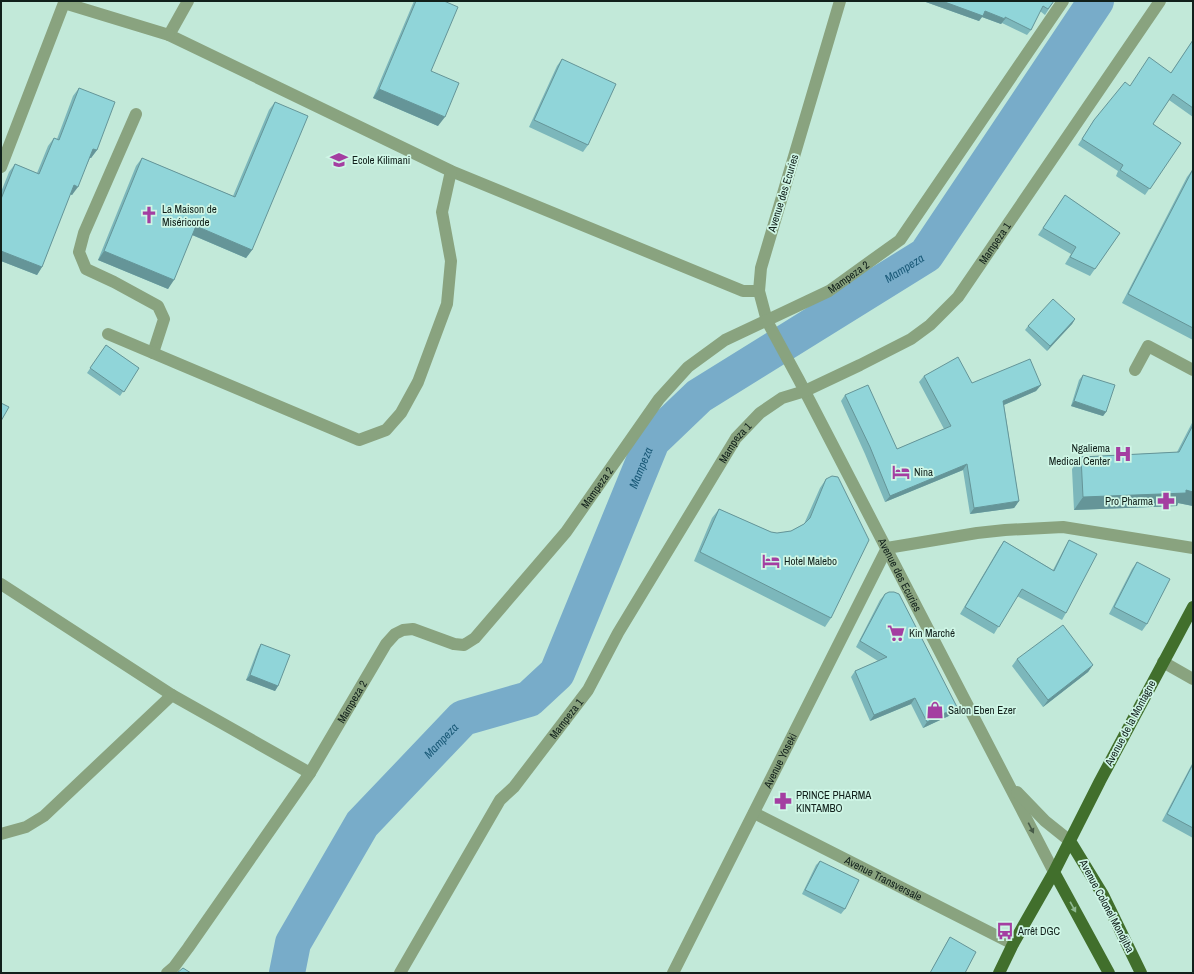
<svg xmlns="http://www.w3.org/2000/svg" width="1194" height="974" font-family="'Archivo Narrow',sans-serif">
<rect width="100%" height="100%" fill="#c2e9d9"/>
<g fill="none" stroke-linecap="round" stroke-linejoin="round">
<path stroke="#78acc9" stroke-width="36" id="s1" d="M287,973L293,943L362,824L463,718L529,699L557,673L652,441L699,396L926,255L1096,1"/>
<g stroke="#89a37f" stroke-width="12">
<path d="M188,1L169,35L451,171L743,291H759"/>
<path id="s2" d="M840,1L761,268L759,291L767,321L799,380L1054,872"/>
<path d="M136,114L84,233L79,252L86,269L114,282L158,306L164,319L153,353"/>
<path d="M1,167L64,3L169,35"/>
<path d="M108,334L359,440L386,430L401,413L418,382L447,304L451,261L442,212L451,171"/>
<path d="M1135,370L1148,346L1193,370"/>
<path d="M1,584L172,695L310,773"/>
<path d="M1163,662L1193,679"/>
<path d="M1017,792L1045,821L1070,841"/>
<path id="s3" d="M754,813L1013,944"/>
<path d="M1,834L26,827L44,816L172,695"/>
<path id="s4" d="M167,973L174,967L188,948L310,773L386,644L395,634L403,630L413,629L454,644L464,645L475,638L566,532L659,399L688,367L725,340L829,291L900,240L1063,1"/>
<path id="s5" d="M400,973L500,800L514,787L588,690L618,633L736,438L760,413L782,398L805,391L860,365L911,339L930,325L958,297L1160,1"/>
<path id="s6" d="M673,973L887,548L977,533L1005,530L1063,527L1193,548"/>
</g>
<path stroke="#416f2c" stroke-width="12" d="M1070,841L1103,895L1141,973
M1054,872L1109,973
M999,973L1013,944L1054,872L1100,781L1193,607"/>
</g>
<path fill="#7cb7bb" d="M414,1H444L431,71L438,126L373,98Z
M923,1H1054L1045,15L1040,11L1031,30L1027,35L1002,23L1001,24L982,17L979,21Z
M1193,40V117L1169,100L1153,124L1181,143L1145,195L1116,176L1118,171L1078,145L1094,120L1130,86L1171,73Z
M562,59L588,145L583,152L529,127L557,66Z
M79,88L97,150L91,158H90L72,195L70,194L42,267L37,275L1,261V192L9,172L15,164L37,173L48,146L54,138L57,139L73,96Z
M275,102L252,250L246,258L192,235L168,289L98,260L136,166L142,158L233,196L269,110Z
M1193,169V340L1122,303L1187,177Z
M1065,195L1120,233L1090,276L1065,264L1071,254L1038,235Z
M1075,319L1072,324L1047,351L1025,330L1028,326Z
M106,345L139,368L120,396L87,373Z
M1083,375L1106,412L1103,416L1071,406L1079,380Z
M924,376L972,383L1041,385L1036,391L1004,405L1019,501L1014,508L970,514L963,470L885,502L865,454L841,401L845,395L897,449L944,429L919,382Z
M1193,421V506L1178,503L1177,506L1074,510L1072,469L1081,457L1177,452Z
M826,479L831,618L825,627L694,561L712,518L719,509L771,532L777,533L791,531L804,524L820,488Z
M1069,540L1066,613L1062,620L1017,596L994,634L960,614L999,548L1004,541L1053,570L1065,547Z
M1137,562L1147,624L1142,631L1109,614L1132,569Z
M885,594L953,714L923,728L911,704L870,721L851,677L855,671L878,661L856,647L880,600Z
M261,644L278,686L275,691L246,680L258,649Z
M1017,659L1093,665L1088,672L1043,707L1012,666Z
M1193,762V838L1162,821Z
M820,861L845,909L841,914L802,894L816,865Z
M950,937L965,973H930L947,942Z"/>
<path fill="#659598" d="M923,1H942L985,11L1005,19L1001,24L982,17L979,21Z
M379,89L445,117L438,126L373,98Z
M93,149L97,150L91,158L88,157Z
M74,185L78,187L72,195L68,193Z
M196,226L252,250L246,258L190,234Z
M1,251L42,267L37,275L1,261Z
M104,251L174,280L168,289L98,260Z
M1075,319L1072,324L1047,351L1050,346Z
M1041,385L1036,391L999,407L1003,401Z
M1074,401L1106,412L1103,416L1071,406Z
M967,464L963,470L885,502L890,496Z
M1186,490L1193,492V506L1178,503L1177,506L1074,510L1083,497Z
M1019,501L1014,508L970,514L974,508Z
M1093,665L1088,672L1043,707L1048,700Z
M250,675L278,686L275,691L246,680Z
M915,698L911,704L870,721L874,715Z
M957,707L953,714L923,728L927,722Z"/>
<path fill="#90d5d9" stroke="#659598" d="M416,1H444L458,7L431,71L459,83L445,117L379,89Z
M942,1H1054L1048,9L1043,6L1031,30L1005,17V19L985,11L983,16Z
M1193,40V108L1173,94L1153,124L1181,143L1150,189L1120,170L1123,165L1082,139L1094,120L1125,82L1130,86L1149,57L1171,73Z
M562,59L616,84L588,145L534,120Z
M79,88L115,102L97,150L93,149L78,187L74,185L42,267L1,251V199L15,164L39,174L54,138L59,140Z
M275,102L308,116L252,250L196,226L174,280L104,251L142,158L235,197Z
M1193,169V328L1128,294Z
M1065,195L1120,233L1095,269L1070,257L1076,247L1043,228Z
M1053,299L1075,319L1050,346L1028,326Z
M106,345L139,368L124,392L90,368Z
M958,357L972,383L1030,359L1041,385L1003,401L1019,501L974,508L967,464L890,496L870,447L845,395L868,385L897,449L951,426L924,376Z
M1083,375L1115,385L1106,412L1074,401Z
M1,403L9,407L1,421Z
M1193,425V492L1186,490V493L1083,497L1081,457L1179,452Z
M832,476L838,477L869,540L831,618L700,552L719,509L771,532L777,533L791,531L804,524L810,518L826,479Z
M1069,540L1097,554L1066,613L1022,589L999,627L965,607L1004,541L1054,571Z
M1137,562L1170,579L1147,624L1114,607Z
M889,592H894L899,594L957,707L927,722L915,698L874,715L855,671L887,657L860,641L885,594Z
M1063,625L1093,665L1048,700L1017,659Z
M261,644L290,655L278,686L250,675Z
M1193,764V828L1167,814Z
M820,861L859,880L845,909L805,890Z
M950,937L976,952L965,973H930Z
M183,968L191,973H177Z"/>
<defs><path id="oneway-solid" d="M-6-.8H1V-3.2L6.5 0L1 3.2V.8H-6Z"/></defs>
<use fill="#475b48" href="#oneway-solid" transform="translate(1031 828) rotate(63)"/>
<use fill="#8fb992" href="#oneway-solid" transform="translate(1073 907) rotate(61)"/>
<defs>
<g id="school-bare" transform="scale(1.38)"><path d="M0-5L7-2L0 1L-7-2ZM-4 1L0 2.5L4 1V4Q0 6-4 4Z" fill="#a43ea1" stroke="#cff6e6" stroke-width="2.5" paint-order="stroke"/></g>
<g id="church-bare" transform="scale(1.38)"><path d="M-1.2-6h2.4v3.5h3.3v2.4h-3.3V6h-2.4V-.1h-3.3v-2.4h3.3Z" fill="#a43ea1" stroke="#cff6e6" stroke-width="2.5" paint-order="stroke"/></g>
<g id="hospital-bare" transform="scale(1.38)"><path d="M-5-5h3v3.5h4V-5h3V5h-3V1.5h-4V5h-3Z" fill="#a43ea1" stroke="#cff6e6" stroke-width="2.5" paint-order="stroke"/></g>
<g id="hotel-bare" transform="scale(1.38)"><path d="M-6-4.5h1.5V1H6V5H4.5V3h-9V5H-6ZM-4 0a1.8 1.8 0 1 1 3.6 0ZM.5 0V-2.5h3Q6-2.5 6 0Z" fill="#a43ea1" stroke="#cff6e6" stroke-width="2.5" paint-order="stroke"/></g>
<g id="pharmacy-bare" transform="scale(1.38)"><path d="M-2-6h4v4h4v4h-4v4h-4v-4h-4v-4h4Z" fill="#a43ea1" stroke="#cff6e6" stroke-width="2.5" paint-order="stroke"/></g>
<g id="supermarket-bare" transform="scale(1.38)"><path d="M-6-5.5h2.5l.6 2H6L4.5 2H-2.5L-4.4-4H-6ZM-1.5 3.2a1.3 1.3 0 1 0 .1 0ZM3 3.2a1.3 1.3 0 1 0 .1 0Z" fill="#a43ea1" stroke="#cff6e6" stroke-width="2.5" paint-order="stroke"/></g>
<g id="shop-bare" transform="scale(1.38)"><path d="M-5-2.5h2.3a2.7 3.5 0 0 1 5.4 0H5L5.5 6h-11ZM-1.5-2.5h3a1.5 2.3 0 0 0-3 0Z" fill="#a43ea1" stroke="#cff6e6" stroke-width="2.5" paint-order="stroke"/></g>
<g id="bus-bare" transform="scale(1.38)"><path d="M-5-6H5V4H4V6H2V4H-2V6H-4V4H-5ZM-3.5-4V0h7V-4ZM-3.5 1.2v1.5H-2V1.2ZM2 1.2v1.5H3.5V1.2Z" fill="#a43ea1" stroke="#cff6e6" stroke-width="2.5" paint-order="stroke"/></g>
</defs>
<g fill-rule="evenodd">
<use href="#school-bare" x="339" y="160"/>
<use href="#church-bare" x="149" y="215"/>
<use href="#hospital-bare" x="1123" y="454"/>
<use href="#hotel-bare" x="901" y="472"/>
<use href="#pharmacy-bare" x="1166" y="501"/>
<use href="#hotel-bare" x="771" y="561"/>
<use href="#supermarket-bare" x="896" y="633"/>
<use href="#shop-bare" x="935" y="710"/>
<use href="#pharmacy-bare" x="783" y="801"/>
<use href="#bus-bare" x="1005" y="931"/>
</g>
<g text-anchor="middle" stroke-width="3.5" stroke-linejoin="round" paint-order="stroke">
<g font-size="11" fill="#11201b" stroke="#cff6e6" text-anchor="start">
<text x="352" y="164">Ecole Kilimani</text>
<text x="162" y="213">La Maison de<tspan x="162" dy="13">Miséricorde</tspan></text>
<text x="1110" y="452" text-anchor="end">Ngaliema<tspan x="1110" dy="13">Medical Center</tspan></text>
<text x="914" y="476">Nina</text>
<text x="1153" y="505" text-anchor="end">Pro Pharma</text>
<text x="784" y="565">Hotel Malebo</text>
<text x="909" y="637">Kin Marché</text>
<text x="948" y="714">Salon Eben Ezer</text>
<text x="796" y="799">PRINCE PHARMA<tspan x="796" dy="13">KINTAMBO</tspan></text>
<text x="1018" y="935">Arrêt DGC</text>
</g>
<g font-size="11" fill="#11201b" stroke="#cff6e6">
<text transform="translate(783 193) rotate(-73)" y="4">Avenue des Ecuries</text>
<text dy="4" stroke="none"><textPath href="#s5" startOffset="965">Mampeza 1</textPath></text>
<text dy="4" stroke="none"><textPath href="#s4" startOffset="1025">Mampeza 2</textPath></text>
<text dy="4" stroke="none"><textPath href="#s5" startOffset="629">Mampeza 1</textPath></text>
<text dy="4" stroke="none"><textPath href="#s4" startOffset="689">Mampeza 2</textPath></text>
<text dy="4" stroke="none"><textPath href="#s2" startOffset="619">Avenue des Ecuries</textPath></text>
<text dy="4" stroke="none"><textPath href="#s4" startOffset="329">Mampeza 2</textPath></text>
<text dy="4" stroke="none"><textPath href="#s5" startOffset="305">Mampeza 1</textPath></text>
<text transform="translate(1130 723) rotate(-62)" y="4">Avenue de la Montagne</text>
<text dy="4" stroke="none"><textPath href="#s6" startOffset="238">Avenue Yoseki</textPath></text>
<text dy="4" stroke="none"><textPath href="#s3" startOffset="145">Avenue Transversale</textPath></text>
<text transform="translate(1107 906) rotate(62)" y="4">Avenue Colonel Mondjiba</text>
</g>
<g font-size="12" font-style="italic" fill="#1a5a78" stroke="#cff6e6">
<text dy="4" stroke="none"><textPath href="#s1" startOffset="979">Mampeza</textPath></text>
<text dy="4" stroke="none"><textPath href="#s1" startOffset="643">Mampeza</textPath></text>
<text dy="4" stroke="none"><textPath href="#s1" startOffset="283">Mampeza</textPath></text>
</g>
</g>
<rect width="1194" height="974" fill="none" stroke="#11201b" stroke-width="4"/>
</svg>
